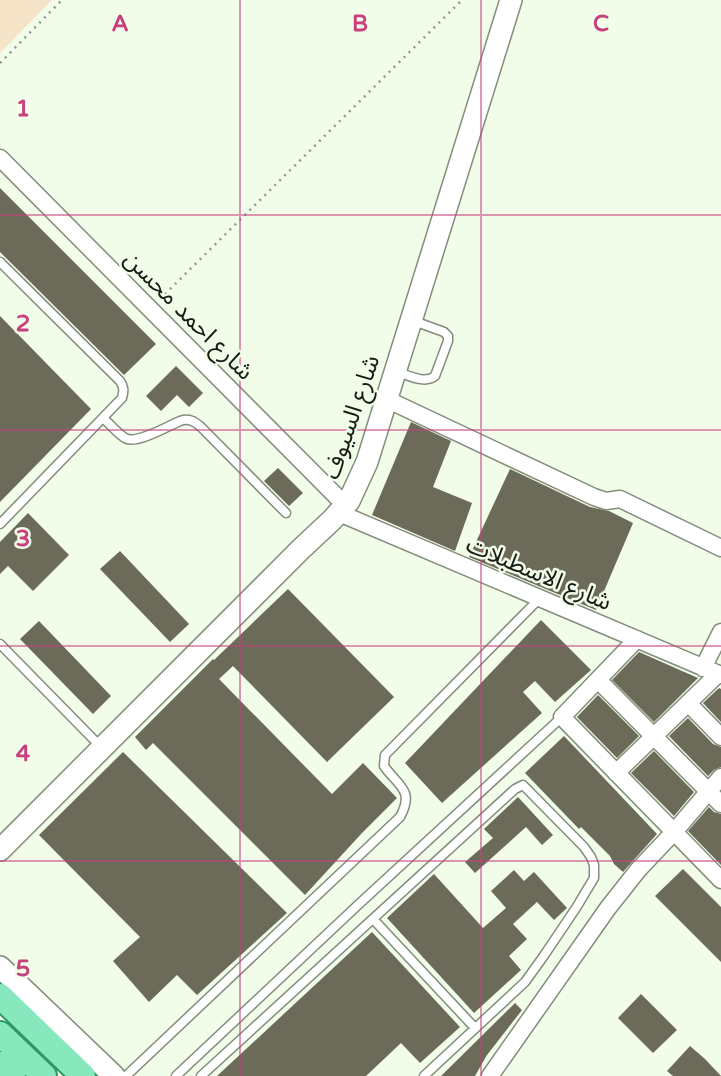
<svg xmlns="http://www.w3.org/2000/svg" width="721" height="1076" font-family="'Varela Round','Noto Sans Arabic',sans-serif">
<rect width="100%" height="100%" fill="#f1fce9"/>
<path fill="#f5e3c8" d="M0,0H52L0,53Z"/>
<path fill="#6c6b59" d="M0,188L156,344L124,375L0,252Z
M0,316L91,409L0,502Z
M176,366L203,393L189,407L177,395L161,411L146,396Z
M411,422L451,441L433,487L472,503L455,551L372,515Z
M278,468L303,493L289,506L264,481Z
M510,469L590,507L609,511L633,523L596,610L469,557Z
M28,513L69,555L33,591L8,566L0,574V542Z
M120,551L189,624L170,642L100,569Z
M288,589L394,697L327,762L233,666L219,679L332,794L363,763L397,798L362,833L305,895L153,743L146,750L135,737L213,659L214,660Z
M541,620L591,670L555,702L535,681L523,692L542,713L442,803L405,763Z
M39,621L111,696L93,714L20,639Z
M639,652L698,678L654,722L612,680Z
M719,688L721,689V722L703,703Z
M598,695L639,736L617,758L577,717Z
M688,718L713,744L721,747V767L714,770L708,776L669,736Z
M564,736L657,834L623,872L614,864L610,856L581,827L579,829L525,773Z
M654,751L694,792L674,816L631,773Z
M123,752L287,913L197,995L177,975L149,1002L113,961L140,937L39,835Z
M518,797L553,835L542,845L526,827L475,873L465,862L493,838L484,829Z
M709,807L714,812L721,814V865L688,831Z
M683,869L721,907V962L655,896Z
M514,870L524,881L534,872L567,908L554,920L537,902L513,924L527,939L509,956L521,970L474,1013L387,918L434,874L483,928L506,908L491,891Z
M372,932L460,1027L420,1063L401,1043L366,1076H217Z
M641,994L677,1030L653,1053L618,1018Z
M515,1003L522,1010L487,1055L475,1076H441Z
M690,1046L705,1059L721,1076H673L667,1071Z"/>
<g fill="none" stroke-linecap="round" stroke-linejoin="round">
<g stroke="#838d7c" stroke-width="11">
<path id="lane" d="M0,262L120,381C124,387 124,391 122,398L0,524
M398,372C410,376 425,384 435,376L448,341V336L444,332L414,321
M103,418C110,424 117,433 125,438C136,445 168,426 180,421C189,418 194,421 201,427L286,513
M0,644L101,747
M373,919L475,1028
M126,1076L400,817C415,790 398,786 384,766L385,755L540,598
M176,1076L359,904L562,717
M201,1076L515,789L523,785L584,847L591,857L594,865V878L576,908L543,957L525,982L424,1076"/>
</g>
<g stroke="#838d7c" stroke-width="19">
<path id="street" d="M0,158L345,505
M386,399L594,497L606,501L620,499L721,548
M339,513L721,675
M637,639L562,717L721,880
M703,668L721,632
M598,680L721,804
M688,703L721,737
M616,773L718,674
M490,1076L608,908L638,870L674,832L721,777"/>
</g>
<g stroke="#838d7c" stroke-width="24">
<path id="secondary" d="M0,850L301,549L332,520L349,501L367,462L511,0
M0,967L114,1076"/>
</g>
<g stroke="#2d9766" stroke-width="28">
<path id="primary" d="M0,996L83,1076
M0,1034L44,1076
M0,1064L13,1076"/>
</g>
<path stroke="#91998b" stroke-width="2.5" stroke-dasharray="2 5" stroke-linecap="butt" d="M0,63L62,0
M160,299L462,0"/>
<use href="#lane" stroke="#fff" stroke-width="8"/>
<use href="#street" stroke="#fff" stroke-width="16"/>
<use href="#secondary" stroke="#fff" stroke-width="21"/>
<use href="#primary" stroke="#88e8bd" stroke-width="24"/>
</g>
<path fill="none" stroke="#c8407e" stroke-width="2" stroke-opacity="0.55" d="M240,0V1076M481,0V1076M0,215H721M0,430H721M0,646H721M0,861H721"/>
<g text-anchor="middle" stroke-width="5" stroke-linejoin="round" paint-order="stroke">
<g font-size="24" fill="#181c15" stroke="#f1fce9">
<text transform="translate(189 315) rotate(45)" y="8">شارع احمد محسن</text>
<text transform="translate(351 417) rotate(-71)" y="8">شارع السيوف</text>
<text transform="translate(539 573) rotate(23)" y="8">شارع الاسطبلات</text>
</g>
</g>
<g font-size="23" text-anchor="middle" font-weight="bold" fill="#c8407e" stroke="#f1fce9" stroke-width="5" stroke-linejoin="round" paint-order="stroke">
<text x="120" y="31">A</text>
<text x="360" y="31">B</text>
<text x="601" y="31">C</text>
<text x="23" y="116">1</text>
<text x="23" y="331">2</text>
<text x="23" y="546">3</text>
<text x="23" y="761">4</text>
<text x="23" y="976">5</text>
</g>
</svg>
